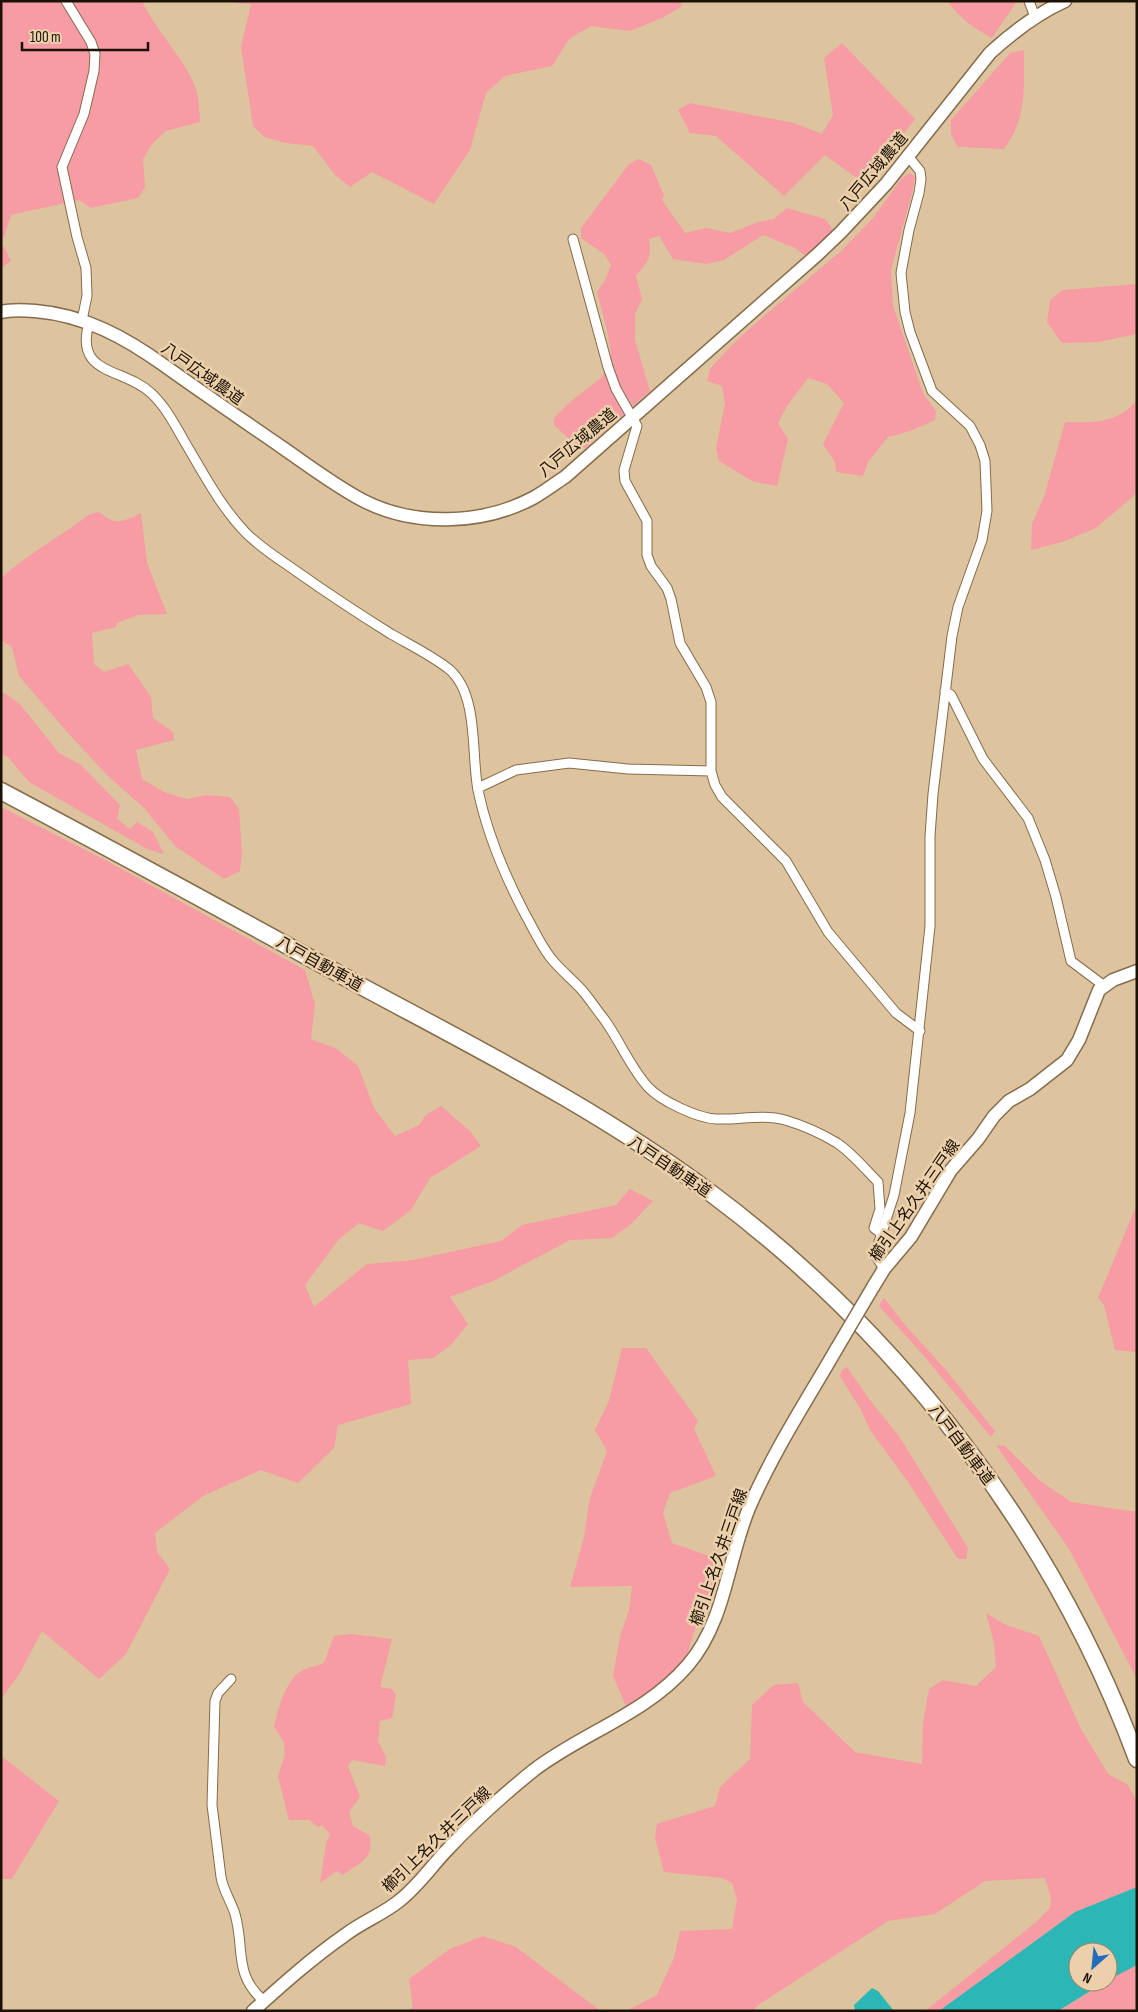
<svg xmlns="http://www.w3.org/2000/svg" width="1138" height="2012" font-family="'Sofia Sans Condensed','Noto Sans JP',sans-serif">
<rect width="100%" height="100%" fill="#dec39f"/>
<path fill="#f79ba4" d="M1,1H142C156,31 181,54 194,84C199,94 199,110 200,122L166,131L152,144L143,159L145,187L138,198L91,208L79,200L11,215L2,243L11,261L1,268Z
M235,1H682L681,7L662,18L630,31L591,26L569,39L552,66L505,76L486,93L470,150L434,204L372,172L350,187L335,175L313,146L286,143L264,137L253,126L241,47L251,4L236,3Z
M948,1H1017L992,38C974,28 959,18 948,1Z
M842,43L915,119L865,184L825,155L784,196L716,136L690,133L678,110L690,103L794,123L822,134L833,115L824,58Z
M1024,50C1024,86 1027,119 1004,149L958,147L951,134V120L1010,53Z
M639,159L651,165L664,195L662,200L685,233L706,228L730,233L758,222L774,219L787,208L825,219L834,231L806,256L795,248L763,235L724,260L706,264L673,259L659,236L649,239C652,258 648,262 636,276L642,299L635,314V340L650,391L585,448L578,447L554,425V418L570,402L602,377L611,353L607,330L597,292L605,281L611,265L604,254L581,238V228L629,164Z
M910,173L915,177L913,189L891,270L893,306L923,393L936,411L935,420L910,431L888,437L868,462L863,476L836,472L835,462L823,444L844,403L827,384L808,378L787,406L778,423L788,439L777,486L752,481L719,461L716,448L725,404L722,386L707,381L710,369L728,349L750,328L841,251L873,218L902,178Z
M1137,284V334L1098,342L1062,343L1047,322L1050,300L1063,290Z
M1137,400V493L1096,528L1062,542L1031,550L1032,524L1044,497L1065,422C1092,423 1119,423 1137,400Z
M99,512C115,526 123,522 141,513L147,563L167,614L138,615L117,623L116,627L92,633L94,664L104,672L128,664L151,697L153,718L173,732L174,740L136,750L142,779L166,793L187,799L206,795L230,797L239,809L242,852L240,871L224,879L175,846L144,808L107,775L67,732L19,676L12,647L1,640V578C28,554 61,536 90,514Z
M1,691L19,703L59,753L81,765L120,805L117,819L130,829L137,822L153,832L164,854L147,849L29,782L8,757L1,754Z
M1,807L107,861L305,970L315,1004L311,1039L337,1049L358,1066L374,1108L395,1136L419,1125L426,1115L441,1106L471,1132L481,1146L430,1178L411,1210L383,1231L359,1223L339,1239L305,1285L314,1307L367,1264L413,1260L501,1241L522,1225L616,1205L630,1189L653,1201L630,1225L612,1238L570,1240L493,1281L450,1297L468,1324L451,1345L433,1358L408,1360L411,1404L338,1425L334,1448L298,1483L261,1470L203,1496L155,1533L157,1552L170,1569L126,1654L99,1679L42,1631L20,1673L1,1699Z
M1137,1204V1352L1115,1350L1104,1305L1098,1298Z
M884,1298L906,1326L945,1369L995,1431L991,1437L924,1356L879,1306Z
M622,1348H646L698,1421L694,1429L716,1476L670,1493L663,1513L672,1543L712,1557L717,1586L695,1629L684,1665L661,1698L635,1717L626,1706L613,1676L620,1637L629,1610L632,1586L570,1587L584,1537L590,1498L607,1451L595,1430L609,1401Z
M847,1367L869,1399L899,1436L968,1548L966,1559H958L908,1482L870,1430L861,1410L840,1376L842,1370Z
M996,1445L1005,1446L1039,1480L1071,1502L1137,1512V1679L1069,1549Z
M986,1613L1006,1625L1039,1636L1081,1729L1108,1774L1128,1785L1137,1802V1887L1075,1912L939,2011H925L1035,1923L1050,1908L1051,1898L1045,1878L985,1881L935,1914L888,1921L758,2005L753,2011H626L657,1995L674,1958L680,1931L732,1929L737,1900L732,1883L722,1878L664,1872L655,1838L657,1824L715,1806L720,1787L750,1759L752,1705L774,1685L798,1683L803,1702L855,1752L922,1764L923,1723L929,1689L943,1680L976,1686L996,1667L994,1643Z
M352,1634L392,1639L380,1687L392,1689L396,1695L392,1718L380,1721L378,1741L386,1757L385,1766L352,1760L348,1766L360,1797L349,1812L353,1826L369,1835C375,1859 360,1862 343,1875L337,1871L320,1883L326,1844L330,1834L322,1825L318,1827L309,1820H289L278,1776L285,1755L284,1742L274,1727C278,1709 284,1686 298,1673C304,1668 317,1666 324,1663L334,1636Z
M1,1756L59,1801L12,1879H1Z
M483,1936L516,1947L598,2009L612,2011H407L413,2007L409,1979L450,1949Z
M1137,1965V2011H1058L1124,1971Z"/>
<path fill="#2cb7b6" d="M1137,1887V1965L1108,1980V1952H1078V1982H1105L1058,2011H939L1075,1912Z
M872,1988L878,1991L894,2011H855L854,2005Z"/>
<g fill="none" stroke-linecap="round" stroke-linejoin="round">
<g stroke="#856c4b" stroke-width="11">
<path id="street" d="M66,1L91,42L95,54L94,71L84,114L62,167L77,237L86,268L87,296L82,320
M1029,1L1035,17
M573,239L608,367L616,389L637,426L624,470L625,481L647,521V555L651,566L667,588L671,599L680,643L706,687L711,702V771L715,785L722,797L786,861L828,932L896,1013L920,1031
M89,323C74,376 123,367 151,393C165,406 174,423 183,439C202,471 220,506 246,533C261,548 279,559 296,571C327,593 359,614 391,634C410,645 433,656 450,670C479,696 471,755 478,790C487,834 504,874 525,914C533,928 540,944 550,957C559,969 571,978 581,989C589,998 596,1009 604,1019C620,1041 630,1067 648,1087C661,1101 697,1118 716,1119C738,1120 763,1114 785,1120C802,1125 822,1134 837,1143C852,1153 865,1169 878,1182L880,1209L874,1228L882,1234
M945,691L951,695L983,759L1028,818L1045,860L1056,897L1071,961L1103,985
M478,788L516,770L569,763L628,769L711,771
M884,1269L876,1256L877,1248L894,1195L910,1113L930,926V836L933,794L952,636L958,607L982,540L987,511L985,461L980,445L970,426L932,391L910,332L905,312L901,273L909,230L919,193L921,179L920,171L908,156
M231,1679L218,1693L215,1701L212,1805L221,1877C223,1890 231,1901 235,1914C245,1948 233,1975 264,2001"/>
</g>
<g stroke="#856c4b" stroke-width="15">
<path id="secondary" d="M1,312C12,309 24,310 35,311C85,315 126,338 165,366C204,394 244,421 283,448C309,466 334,485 362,500C414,527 482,525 533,498C544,492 554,484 565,477L818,254L841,232L886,184L990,53C1013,32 1036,14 1065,1
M873,1287L884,1269L911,1237L951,1170L978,1139L994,1116L1009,1101L1030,1089L1067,1060L1079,1040L1099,990L1113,980L1137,971
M253,2011C283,1984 312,1958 345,1935C362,1922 383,1914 399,1901C417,1887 431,1867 446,1851C473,1822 503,1795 534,1770C584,1732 646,1714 688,1665C726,1620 727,1561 749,1508C773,1452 807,1400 837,1348"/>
</g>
<g stroke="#856c4b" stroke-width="19">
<path id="highway" d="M1,791C122,855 241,920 361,986C480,1050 603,1112 712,1194C903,1337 1054,1535 1137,1759"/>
</g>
<use href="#street" stroke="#fff" stroke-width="9"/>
<use href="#secondary" stroke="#fff" stroke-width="12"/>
<use href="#highway" stroke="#fff" stroke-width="16"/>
<g stroke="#856c4b" stroke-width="15" stroke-linecap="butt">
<path id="secondary-bridge" d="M837,1348L873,1287"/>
</g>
<use href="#secondary-bridge" stroke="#fff" stroke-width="12"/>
</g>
<g text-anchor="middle" stroke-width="5" stroke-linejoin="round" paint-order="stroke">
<g font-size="16" fill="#1b1205" stroke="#ecd0ac">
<text transform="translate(873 171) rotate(-50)" y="6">八戸広域農道</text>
<text transform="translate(203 373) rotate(35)" y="6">八戸広域農道</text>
<text transform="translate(577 442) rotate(-40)" y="6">八戸広域農道</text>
<text transform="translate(320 963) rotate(29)" y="6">八戸自動車道</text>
<text transform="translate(670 1166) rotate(34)" y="6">八戸自動車道</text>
<text transform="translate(914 1200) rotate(-55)" y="6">櫛引上名久井三戸線</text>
<text transform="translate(962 1444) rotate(53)" y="6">八戸自動車道</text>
<text transform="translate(718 1557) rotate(-71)" y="6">櫛引上名久井三戸線</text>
<text transform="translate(436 1839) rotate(-44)" y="6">櫛引上名久井三戸線</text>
</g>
</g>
<rect width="1138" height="2012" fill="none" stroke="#1b1205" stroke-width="5"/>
<g transform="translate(1093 1967) rotate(207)"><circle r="24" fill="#ecd0ac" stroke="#988469"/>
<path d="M0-4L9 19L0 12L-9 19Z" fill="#226cbc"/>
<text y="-8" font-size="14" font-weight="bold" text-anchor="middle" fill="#1b1205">N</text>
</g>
<path d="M22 42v8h126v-8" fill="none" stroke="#1b1205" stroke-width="2.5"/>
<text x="30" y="42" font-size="15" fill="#1b1205" stroke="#ecd0ac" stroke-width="4" paint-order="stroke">100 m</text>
</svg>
